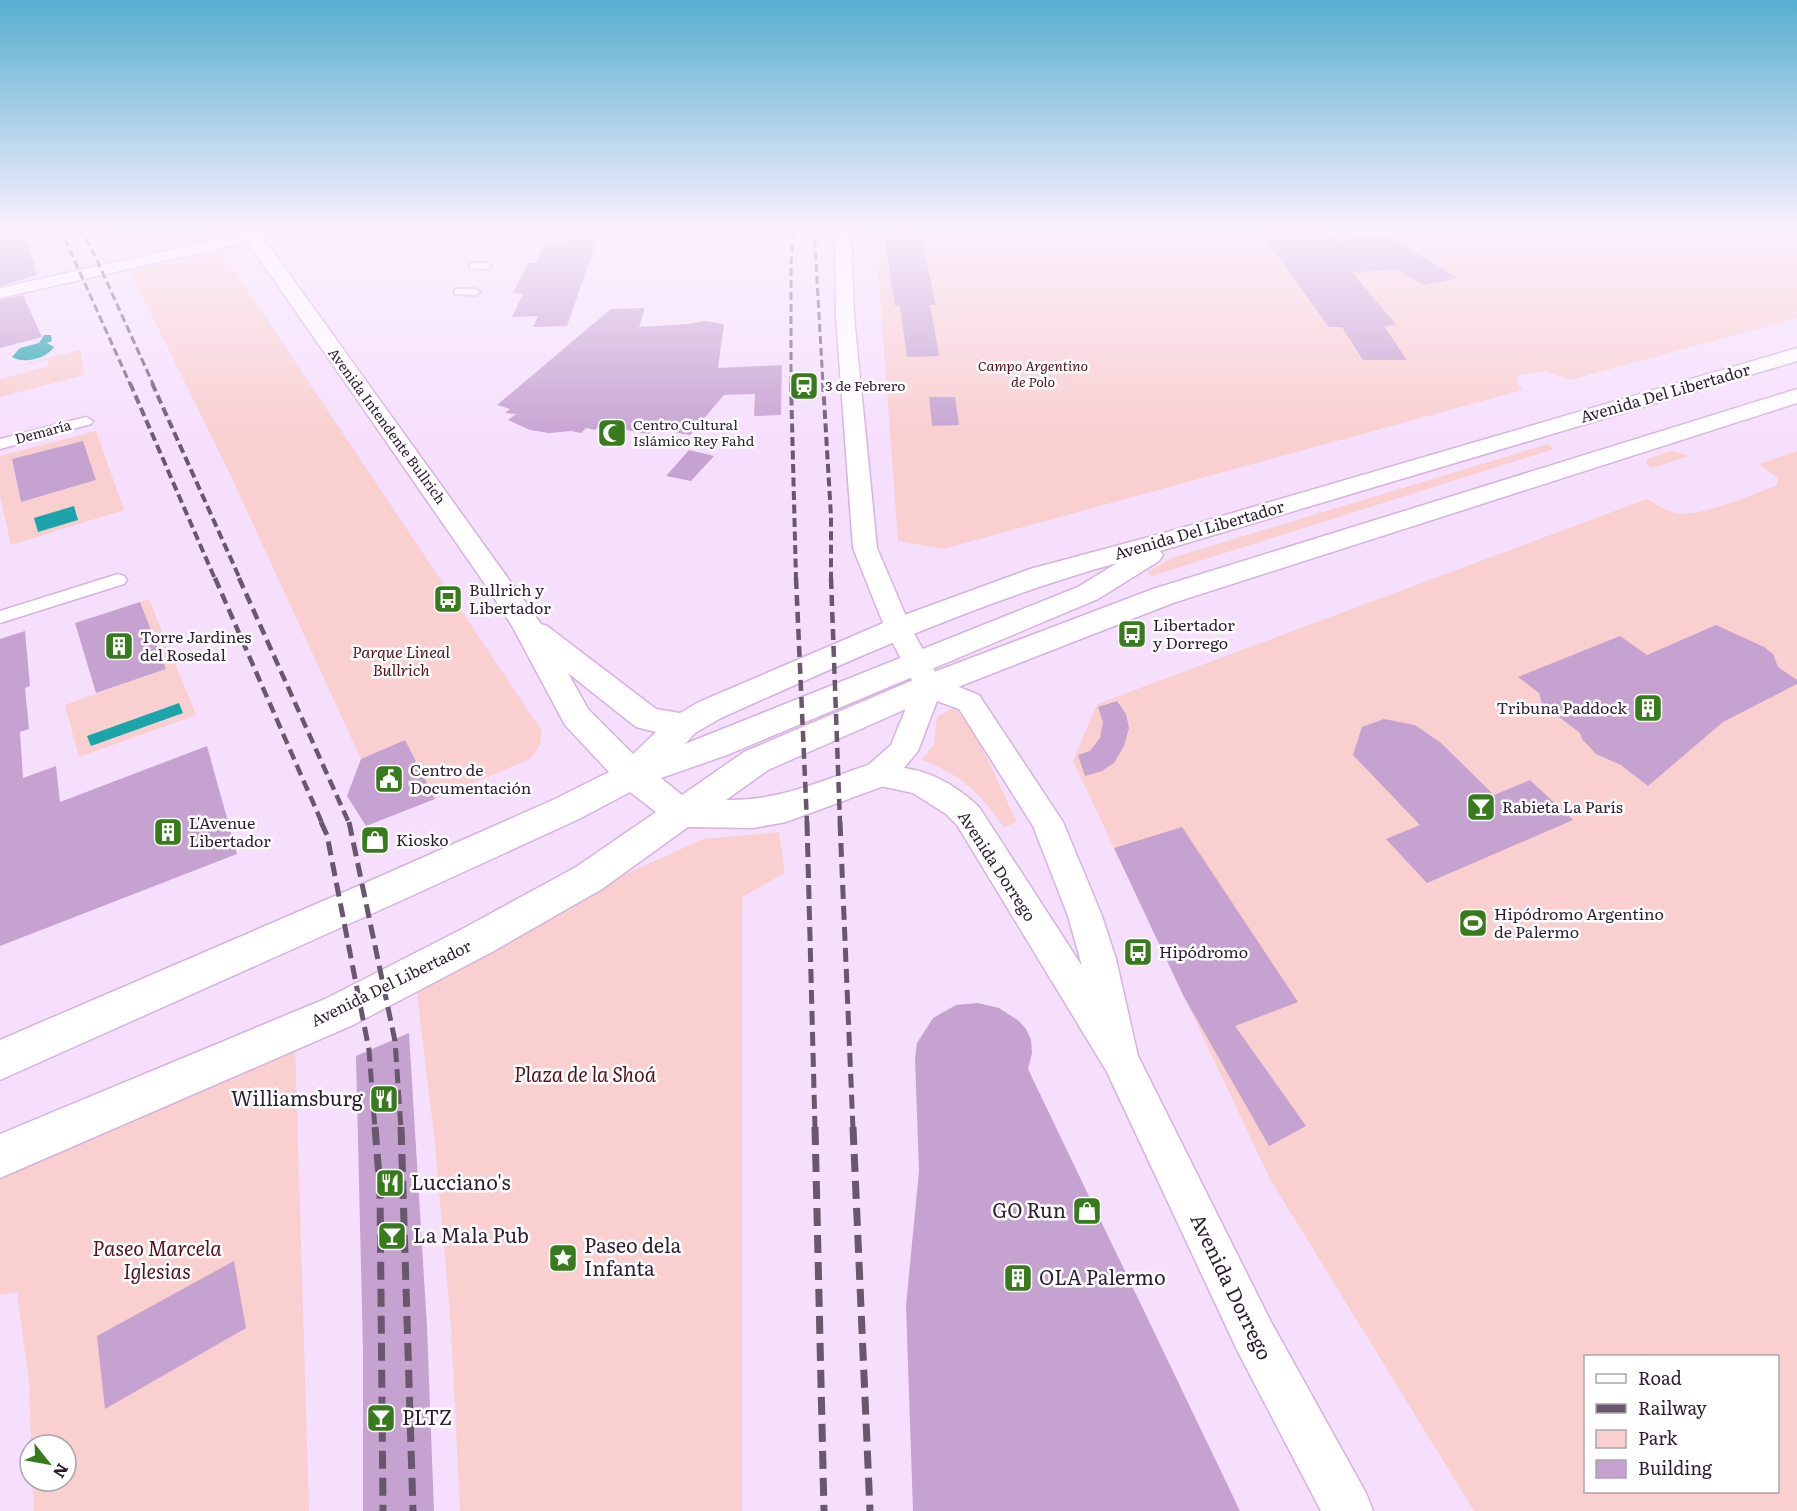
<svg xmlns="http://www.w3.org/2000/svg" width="1797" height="1511" font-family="Literata,serif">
<rect width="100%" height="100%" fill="#f6dffd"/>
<path fill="#f9cfcf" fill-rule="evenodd" d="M107,228H211L213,232L199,239L120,256Z
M875,228H1797V318L1570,380L1545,371L1519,375L1516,382L1523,390L943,549L898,541Z
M221,251L542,731L540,745L530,759L435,799L405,741L361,759L229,472L130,271Z
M80,350L84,375L0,397V379L49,366L47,360L0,370Z
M96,431L124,510L11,545L0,497V456ZM83,442L96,480L21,502L12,459Z
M1548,444L1554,449L1152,576L1147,572L1172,558L1204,548Z
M1671,451L1690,456L1652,468L1646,464L1647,459Z
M1797,451V1511H1474L1270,1179L1073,761L1097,704L1647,499C1655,503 1664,510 1672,512C1696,520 1754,494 1777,485L1778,478L1759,464ZM1586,1356H1778V1492H1586Z
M149,599L196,715L79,757L65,705L165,669L140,602ZM179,703L182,713L88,736Z
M953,708C974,722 1004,796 1017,822L1004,827C979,793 962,775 922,760L934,744L937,717Z
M779,832L785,873L742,897V1511H460L451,1328L435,1144L416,985L595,888L703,839Z
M295,1042L309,1511H34L33,1481H66V1445H31L29,1382L17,1292L0,1295V1174Z"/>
<path fill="#1ba5a9" d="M44,335H51L52,341L47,343L54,347C46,359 24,364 12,357L20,348L39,343Z
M74,506L78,520L38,532L34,518Z
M179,703L183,713L91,746L87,736Z"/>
<path fill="#c6a2d1" d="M0,228H23L37,275L0,286Z
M564,228H601L567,326L533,327L538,316L512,317L523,294L513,293L528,263H536L545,243H567Z
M883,228H919L936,305H930L939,356L907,357L900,306H895Z
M1257,228H1326L1337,241L1385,234L1458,278L1424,285L1398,270L1352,272L1396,325L1384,326L1407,360H1363L1342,327H1329Z
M23,295L42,337L0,348V300Z
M645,308L639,327L689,324L704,321L724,324L718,368L782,365L781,415L754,416L755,394L724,395L690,435L659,429L648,434L600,425L595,430L586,428L581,433L571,431L549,433L530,430L508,420L516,414L505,413L510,409L497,405L611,309Z
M929,397H955L959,425L932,426Z
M83,441L96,480L21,502L12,459Z
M689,450L714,456L691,481L666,476Z
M140,602L166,669L96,693L75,623Z
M1716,625L1764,647L1773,654L1778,667L1797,680V684L1723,722L1648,786L1621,765L1596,754L1582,739L1580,733L1542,704L1539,693L1518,677L1620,636L1647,655Z
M25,631L30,686L25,688L29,729L20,732L23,778L56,766L60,802L207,746L237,854L0,946V639Z
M1117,701L1126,714L1129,728L1124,746L1114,763L1102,771L1085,776L1078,755L1090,751L1100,738L1103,722L1098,707Z
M1384,719L1415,725L1441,743L1494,795L1530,780L1573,820L1427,883L1386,839L1420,825L1353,755L1362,727Z
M405,740L435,799L366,826L347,796L361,759Z
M1182,827L1298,1002L1235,1026L1306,1126L1269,1146L1184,997L1114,848Z
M978,1003L999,1008L1019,1021L1026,1029L1031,1040L1032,1053L1028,1069L1240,1511H913L906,1306L919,1171L915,1058L917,1043L933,1018L956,1005Z
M409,1033L427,1327L434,1511H363V1351L356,1056Z
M234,1261L246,1328L105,1409L97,1336Z"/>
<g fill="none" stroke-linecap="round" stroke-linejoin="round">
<g stroke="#d6b2e1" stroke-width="4">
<path id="pedestrian" d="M473,263H486L491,266L486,269L470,268V264Z
M458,289H475L480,292L475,295L455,294V290Z"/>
</g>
<g stroke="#d6b2e1" stroke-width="3">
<path id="minor" d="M86,417L93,421L91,424L0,449V439Z
M118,574L124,576L127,580L124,584L0,623V611Z"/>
</g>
<g stroke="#d6b2e1" stroke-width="3">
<path id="secondary" d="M269,228H306L298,233L252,241L0,298V288Z
M835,228H851L854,317L877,548L911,628L939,679L979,695L1063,822L1102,916L1116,959L1138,1056L1270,1320L1366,1493L1373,1511H1321L1238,1352L1107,1072L957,825L946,814L913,793L866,783L862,775L866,767L891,745L915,686L885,628L853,548L836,317ZM937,701L959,709L1033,826L1068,916L1082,966L979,807C958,787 933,772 904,768L918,751Z"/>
</g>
<g stroke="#d6b2e1" stroke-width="3">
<path id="primary" d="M238,228H256L541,624L547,626L656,709L680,713L699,702L888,621L1030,569L1164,533L1797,348V361L1160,551L1163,555L1159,561L1098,599L727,755L661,778L682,795L744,752L918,678L1153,589L1797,389V403L1173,603L940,694L768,770L726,800C783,801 824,779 877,762L889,766L894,775L889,784L786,822L753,828L688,827L602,889L492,952L353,1025L0,1178V1134L325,999L464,928L576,867L656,812L630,792L579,819L398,902L0,1080V1040L372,880L555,799L609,772L565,725L512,626L489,590ZM1117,563L1078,587L685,744L695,733L721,718C851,660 980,601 1117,563ZM568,673L636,727L656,732L633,754L588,709Z"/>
</g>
<use href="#pedestrian" fill="#fff" fill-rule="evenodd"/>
<use href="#minor" fill="#fff" fill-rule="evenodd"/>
<use href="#secondary" fill="#fff" fill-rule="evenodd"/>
<use href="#primary" fill="#fff" fill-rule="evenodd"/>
<path stroke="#68576d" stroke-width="3" stroke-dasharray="8 4" stroke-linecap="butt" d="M60,228L130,384
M80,228L96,258L153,384
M814,228L823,384
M791,384V263L794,228"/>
<path stroke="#68576d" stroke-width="4" stroke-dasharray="9 4.5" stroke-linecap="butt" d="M130,383L215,579
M152,383L240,579
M791,383L796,579
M823,383L831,516V579"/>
<path stroke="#68576d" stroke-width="4.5" stroke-dasharray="11 6" stroke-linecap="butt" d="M215,578L322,823
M239,578L349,823
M796,578L807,823
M831,578L840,823"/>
<path stroke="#68576d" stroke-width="5" stroke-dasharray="14 7" stroke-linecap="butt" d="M321,822L327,835L369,1050L375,1129
M349,822L395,1041L401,1129
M807,822L815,1129
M840,822L853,1129"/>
<path stroke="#68576d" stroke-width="7" stroke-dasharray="18 9" stroke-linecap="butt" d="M375,1127L380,1189L383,1511
M401,1127L413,1511
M815,1127L824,1511
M853,1127L870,1511"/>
</g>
<linearGradient id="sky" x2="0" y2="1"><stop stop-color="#56aecf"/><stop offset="0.52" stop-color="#fbf1fe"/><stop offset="1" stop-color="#fbf1fe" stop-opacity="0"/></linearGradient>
<rect width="1797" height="440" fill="url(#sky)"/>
<defs>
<g id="station-square" transform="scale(1.5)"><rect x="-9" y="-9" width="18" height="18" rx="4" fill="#387b1d" stroke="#fff"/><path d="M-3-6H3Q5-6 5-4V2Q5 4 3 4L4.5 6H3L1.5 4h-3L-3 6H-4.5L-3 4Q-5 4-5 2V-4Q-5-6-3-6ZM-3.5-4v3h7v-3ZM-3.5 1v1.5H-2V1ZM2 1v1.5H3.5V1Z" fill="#fff"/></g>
<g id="mosque-square" transform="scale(1.5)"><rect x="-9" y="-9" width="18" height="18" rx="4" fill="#387b1d" stroke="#fff"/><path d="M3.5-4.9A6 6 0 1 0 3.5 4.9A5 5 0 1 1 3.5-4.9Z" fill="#fff"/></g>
<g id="bus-square" transform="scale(1.5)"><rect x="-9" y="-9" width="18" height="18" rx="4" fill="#387b1d" stroke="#fff"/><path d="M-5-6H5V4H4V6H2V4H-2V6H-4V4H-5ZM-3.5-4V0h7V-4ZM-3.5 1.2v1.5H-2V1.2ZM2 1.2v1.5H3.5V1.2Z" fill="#fff"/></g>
<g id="building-square" transform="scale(1.5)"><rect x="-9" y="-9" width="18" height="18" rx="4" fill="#387b1d" stroke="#fff"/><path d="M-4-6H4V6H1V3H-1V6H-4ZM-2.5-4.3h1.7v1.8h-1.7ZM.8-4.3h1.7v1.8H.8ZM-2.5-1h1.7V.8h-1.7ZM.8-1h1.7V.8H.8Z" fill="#fff"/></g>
<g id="civic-square" transform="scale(1.5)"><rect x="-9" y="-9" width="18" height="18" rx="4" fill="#387b1d" stroke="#fff"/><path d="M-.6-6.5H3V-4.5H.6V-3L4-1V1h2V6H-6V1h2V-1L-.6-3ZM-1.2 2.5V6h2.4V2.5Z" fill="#fff"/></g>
<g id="bar-square" transform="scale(1.5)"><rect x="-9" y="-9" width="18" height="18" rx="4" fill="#387b1d" stroke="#fff"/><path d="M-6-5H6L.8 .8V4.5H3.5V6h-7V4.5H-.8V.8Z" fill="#fff"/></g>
<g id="shop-square" transform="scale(1.5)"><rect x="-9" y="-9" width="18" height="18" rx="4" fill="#387b1d" stroke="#fff"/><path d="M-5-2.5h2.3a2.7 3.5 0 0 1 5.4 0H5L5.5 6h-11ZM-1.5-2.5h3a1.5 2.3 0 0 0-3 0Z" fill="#fff"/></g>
<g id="stadium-square" transform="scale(1.5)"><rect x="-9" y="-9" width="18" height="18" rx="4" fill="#387b1d" stroke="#fff"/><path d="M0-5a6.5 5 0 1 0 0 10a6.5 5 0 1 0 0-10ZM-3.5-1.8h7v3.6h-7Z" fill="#fff"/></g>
<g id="restaurant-square" transform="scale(1.5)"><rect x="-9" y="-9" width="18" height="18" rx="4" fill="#387b1d" stroke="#fff"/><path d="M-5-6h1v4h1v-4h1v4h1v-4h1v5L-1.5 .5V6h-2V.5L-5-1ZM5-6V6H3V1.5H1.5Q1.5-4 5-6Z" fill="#fff"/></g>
<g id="sight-square" transform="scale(1.5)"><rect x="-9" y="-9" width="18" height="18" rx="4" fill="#387b1d" stroke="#fff"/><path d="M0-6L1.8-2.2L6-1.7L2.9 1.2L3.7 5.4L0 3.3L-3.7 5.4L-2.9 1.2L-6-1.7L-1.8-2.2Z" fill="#fff"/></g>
</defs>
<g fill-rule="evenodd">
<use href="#station-square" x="804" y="386"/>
<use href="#mosque-square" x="612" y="433"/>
<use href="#bus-square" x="448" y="599"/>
<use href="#bus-square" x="1132" y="634"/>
<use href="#building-square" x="119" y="646"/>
<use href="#building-square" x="1648" y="708"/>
<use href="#civic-square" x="389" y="779"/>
<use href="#bar-square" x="1481" y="807"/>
<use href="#building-square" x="168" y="832"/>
<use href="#shop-square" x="375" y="840"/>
<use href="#stadium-square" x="1473" y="923"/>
<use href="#bus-square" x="1138" y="952"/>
<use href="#restaurant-square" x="384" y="1099"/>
<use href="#restaurant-square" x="390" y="1183"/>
<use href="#shop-square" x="1087" y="1211"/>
<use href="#bar-square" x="392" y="1236"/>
<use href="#sight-square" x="563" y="1258"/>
<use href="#building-square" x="1018" y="1278"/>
<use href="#bar-square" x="381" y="1418"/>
</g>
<g text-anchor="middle" stroke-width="5" stroke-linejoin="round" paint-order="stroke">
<g font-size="14" font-style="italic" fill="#55111a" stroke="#fff">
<text x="1033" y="371">Campo Argentino<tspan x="1033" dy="16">de Polo</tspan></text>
</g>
<g font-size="14" fill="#2c1e30" stroke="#fff" text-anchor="start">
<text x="825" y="391">3 de Febrero</text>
<text x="633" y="430">Centro Cultural<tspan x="633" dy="16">Islámico Rey Fahd</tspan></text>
</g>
<g font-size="14" fill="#2c1e30" stroke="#fff">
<text transform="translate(387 426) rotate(54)" y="5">Avenida Intendente Bullrich</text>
<text transform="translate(43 432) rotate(-15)" y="5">Demaría</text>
</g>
<g font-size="16" fill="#2c1e30" stroke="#fff">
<text transform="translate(1665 393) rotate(-16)" y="6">Avenida Del Libertador</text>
<text transform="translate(1199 530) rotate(-16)" y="6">Avenida Del Libertador</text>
<text transform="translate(997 866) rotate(57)" y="6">Avenida Dorrego</text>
<text transform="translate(391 983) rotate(-26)" y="6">Avenida Del Libertador</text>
</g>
<g font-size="16" fill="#2c1e30" stroke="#fff" text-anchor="start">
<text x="469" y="596">Bullrich y<tspan x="469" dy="18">Libertador</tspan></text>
<text x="1153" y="631">Libertador<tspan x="1153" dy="18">y Dorrego</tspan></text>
<text x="140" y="643">Torre Jardines<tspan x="140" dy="18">del Rosedal</tspan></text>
<text x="1627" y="714" text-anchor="end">Tribuna Paddock</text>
<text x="410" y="776">Centro de<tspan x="410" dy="18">Documentación</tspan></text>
<text x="1502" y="813">Rabieta La París</text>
<text x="189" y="829">L'Avenue<tspan x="189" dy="18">Libertador</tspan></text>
<text x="396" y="846">Kiosko</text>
<text x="1494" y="920">Hipódromo Argentino<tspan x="1494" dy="18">de Palermo</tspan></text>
<text x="1159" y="958">Hipódromo</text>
</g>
<g font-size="16" font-style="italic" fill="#55111a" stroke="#fff">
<text x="401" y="658">Parque Lineal<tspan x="401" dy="18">Bullrich</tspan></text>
</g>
<g font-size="20" font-style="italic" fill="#55111a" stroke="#fff">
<text x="585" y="1082">Plaza de la Shoá</text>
<text x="157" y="1256">Paseo Marcela<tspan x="157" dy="23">Iglesias</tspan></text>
</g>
<g font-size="20" fill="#2c1e30" stroke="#fff" text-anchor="start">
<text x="363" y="1106" text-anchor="end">Williamsburg</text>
<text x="411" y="1190">Lucciano's</text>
<text x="1066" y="1218" text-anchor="end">GO Run</text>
<text x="413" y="1243">La Mala Pub</text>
<text x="584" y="1253">Paseo dela<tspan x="584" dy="23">Infanta</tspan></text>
<text x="1039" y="1285">OLA Palermo</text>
<text x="402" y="1425">PLTZ</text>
</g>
<g font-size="20" fill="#2c1e30" stroke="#fff">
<text transform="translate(1231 1287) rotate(64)" y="7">Avenida Dorrego</text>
</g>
</g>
<rect x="1584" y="1355" width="195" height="138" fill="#ffffff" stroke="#aba5ac" stroke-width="1.5"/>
<rect x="1596" y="1374" width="30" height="9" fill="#ffffff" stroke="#aba5ac" stroke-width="1.5"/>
<text x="1638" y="1385" font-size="18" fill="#2c1e30">Road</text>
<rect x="1596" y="1404" width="30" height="9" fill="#68576d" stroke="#aba5ac" stroke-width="1.5"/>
<text x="1638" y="1415" font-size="18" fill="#2c1e30">Railway</text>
<rect x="1596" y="1430" width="30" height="18" fill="#f9cfcf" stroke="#aba5ac" stroke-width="1.5"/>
<text x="1638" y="1445" font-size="18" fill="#2c1e30">Park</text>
<rect x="1596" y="1460" width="30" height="18" fill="#c6a2d1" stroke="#aba5ac" stroke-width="1.5"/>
<text x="1638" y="1475" font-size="18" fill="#2c1e30">Building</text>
<g transform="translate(48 1463) rotate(121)"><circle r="28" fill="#ffffff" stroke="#aba5ac" stroke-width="1.5"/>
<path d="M0-4.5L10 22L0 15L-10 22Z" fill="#387b1d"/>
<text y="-9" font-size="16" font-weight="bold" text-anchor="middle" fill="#2c1e30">N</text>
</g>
</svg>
